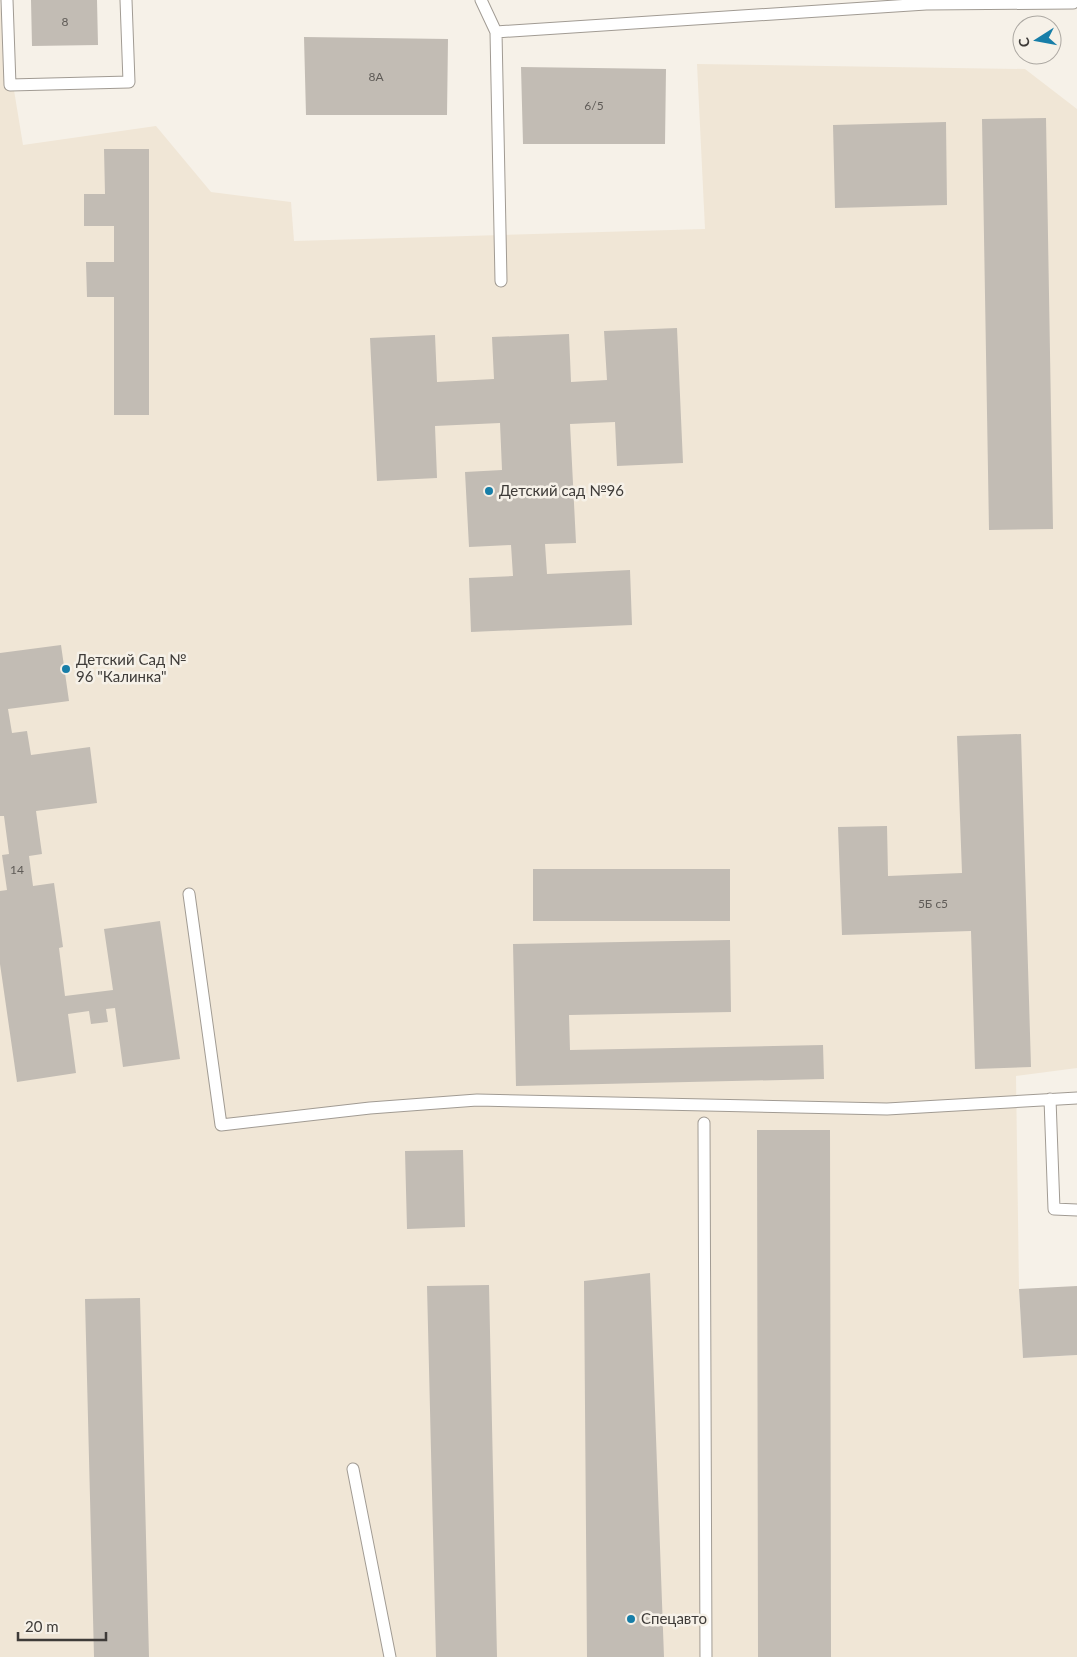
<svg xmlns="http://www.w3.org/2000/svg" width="1077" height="1657" font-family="Lato,sans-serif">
<rect width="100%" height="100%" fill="#f6f1e8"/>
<path fill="#f0e6d6" d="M0,5L23,145L156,126L211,192L291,202L294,241L705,229L697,64L1025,69L1077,109V1068L1016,1076L1019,1289L1023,1358L1077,1355V1657H0Z"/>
<path fill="#c2bcb4" d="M31,0H97L98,45L32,46Z
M304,37L448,39L447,115H306Z
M521,67L666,69L665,144H523Z
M1046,118L1053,529L989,530L982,119Z
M946,122L947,205L835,208L833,125Z
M104,149H149V415H114V297H87L86,262H114V226H84V194H105Z
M677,328L683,463L617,466L615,422L570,424L576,543L545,544L547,574L630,570L632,625L471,632L469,578L513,576L511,545L469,547L465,472L502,470L500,423L435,426L437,478L377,481L370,338L435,335L437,382L494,379L492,337L569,334L571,382L607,380L604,331Z
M61,645L69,701L8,709L12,733L27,731L31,755L90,747L97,803L36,811L42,854L29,856L33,886L54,883L63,947L59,948L65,996L113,990L104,929L160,921L180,1059L123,1067L115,1008L106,1009L108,1022L91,1024L89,1011L68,1014L76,1073L17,1082L0,964V891L7,890L2,855L9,854L4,816H0V653Z
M1021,734L1031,1067L975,1069L971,931L842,935L838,827L887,826L888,876L962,873L957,736Z
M533,869H730V921H533Z
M730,940L731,1012L569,1015L570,1050L823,1045L824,1079L516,1086L513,944Z
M757,1130H830L831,1657H758Z
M463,1150L465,1227L407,1229L405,1151Z
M650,1273L664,1657H587L584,1281Z
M489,1285L497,1657H436L427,1286Z
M1077,1286V1355L1023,1358L1019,1289Z
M140,1298L149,1657H94L85,1299Z"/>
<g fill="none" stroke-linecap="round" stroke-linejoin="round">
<g stroke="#a19b93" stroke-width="13">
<path id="service" d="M7,0L10,85L129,82L126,0
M481,0L496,32L926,4V0
M926,4L1073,3V0
M496,32L501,281
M189,894L221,1125L370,1108L477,1100L887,1109L1077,1098
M1050,1099L1054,1209L1077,1210
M704,1123L706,1657
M353,1469L390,1657"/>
</g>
<use href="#service" stroke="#fff" stroke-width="11"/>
</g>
<g fill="#177ea8" stroke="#f6f1e8" stroke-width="2">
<circle cx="489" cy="491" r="5"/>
<circle cx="66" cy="669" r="5"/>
<circle cx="631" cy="1619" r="5"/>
</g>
<g text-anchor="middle" stroke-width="5" stroke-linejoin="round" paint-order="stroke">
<g font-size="12" fill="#5f5b57">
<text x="65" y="26">8</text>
<text x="376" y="81">8А</text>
<text x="594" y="110">6/5</text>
<text x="17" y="874">14</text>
<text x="933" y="908">5Б с5</text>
</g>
<g font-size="15" fill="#3e3b38" stroke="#f6f1e8" text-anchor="start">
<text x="499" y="496">Детский сад №96</text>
<text x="76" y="665">Детский Сад №<tspan x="76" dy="17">96 "Калинка"</tspan></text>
<text x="641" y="1624">Спецавто</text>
</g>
</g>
<g transform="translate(1037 40) rotate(259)"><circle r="24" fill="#f6f1e8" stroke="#aca8a2"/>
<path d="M0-4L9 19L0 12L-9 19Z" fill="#177ea8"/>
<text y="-8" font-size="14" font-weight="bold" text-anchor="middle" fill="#3e3b38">С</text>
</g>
<path d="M18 1632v8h88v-8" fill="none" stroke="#3e3b38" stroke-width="2.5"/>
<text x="25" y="1632" font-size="15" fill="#3e3b38" stroke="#f6f1e8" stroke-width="4" paint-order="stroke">20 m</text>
</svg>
